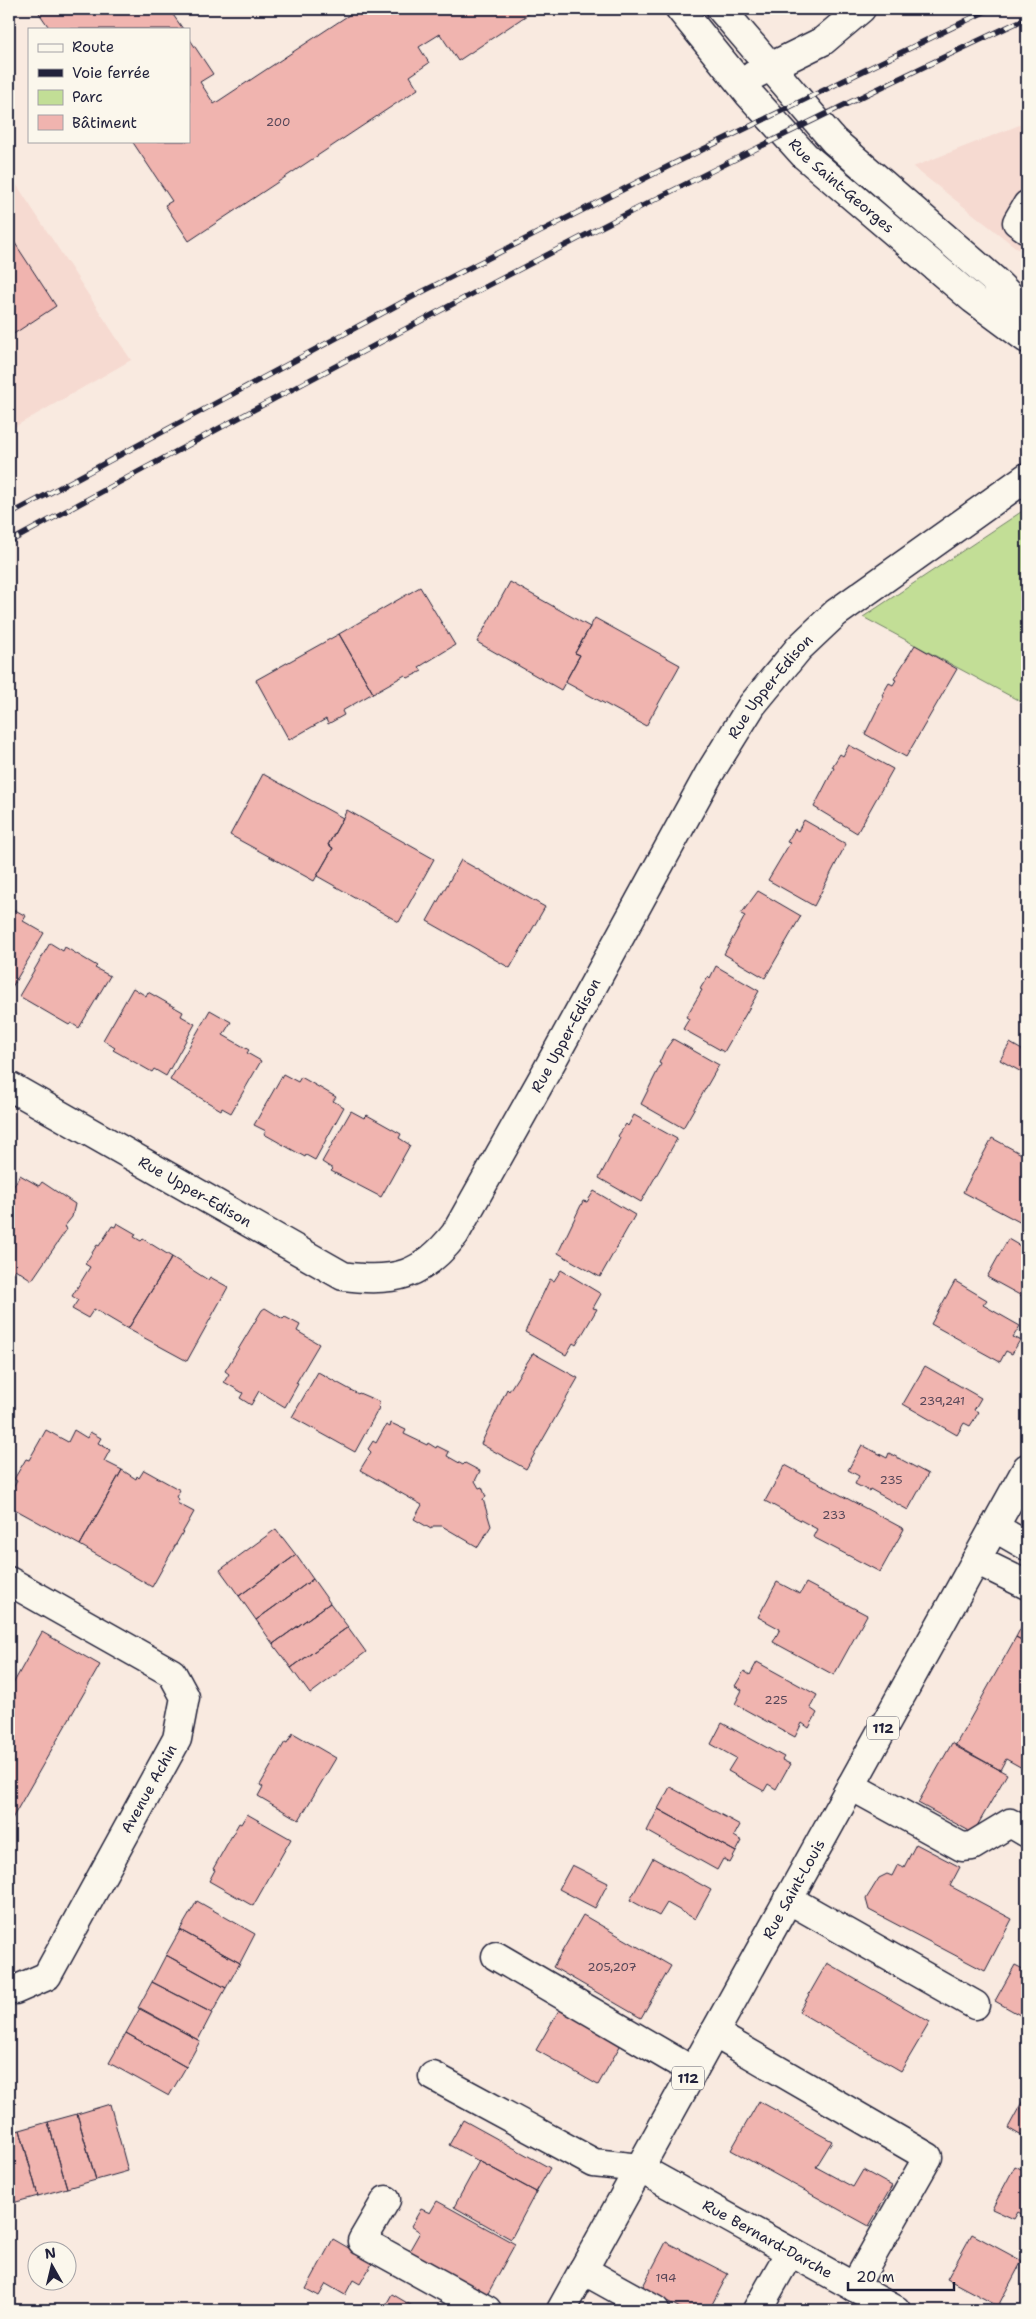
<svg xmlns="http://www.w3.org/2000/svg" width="1036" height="2319" font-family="'Shantell Sans',sans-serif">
  <rect width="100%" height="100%" fill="#f9eae0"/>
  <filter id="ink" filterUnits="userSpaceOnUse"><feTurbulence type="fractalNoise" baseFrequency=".02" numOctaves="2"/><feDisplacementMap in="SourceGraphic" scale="10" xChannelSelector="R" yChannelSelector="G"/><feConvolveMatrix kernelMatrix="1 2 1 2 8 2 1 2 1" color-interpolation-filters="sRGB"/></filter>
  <g filter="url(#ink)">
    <path fill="#f6dad1" d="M1027,122V256L913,167Z
      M9,173L131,360L9,430Z"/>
    <path fill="#c2de96" stroke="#728068" d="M1027,508V705L863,617Z"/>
    <path fill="#f0b4af" stroke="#22223b" d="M45,9H169L183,29H50L39,13Z
      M358,9H536L458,61L440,34L419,47L429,63L410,76L418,89L189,241L165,205L172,201L132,141H189V38L213,74L200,82L214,104Z
      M9,234L56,306L9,337Z
      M510,582L590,627L575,653L580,655L561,690L477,642Z
      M420,587L455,645L419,667L422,671L408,678L405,675L373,693L339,634Z
      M595,618L680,665L646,726L565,682L580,655L575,653Z
      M339,634L373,693L342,711L344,715L328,724L326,719L289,740L256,680Z
      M915,645L957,669L906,757L865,734L884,696L882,695L889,683L893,685L896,680L894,679Z
      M849,745L893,769L857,833L814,807L834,768L832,767L840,754L843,756Z
      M263,774L343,818L328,845L333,848L314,881L230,835Z
      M347,810L434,859L399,922L317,876L333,848L328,845Z
      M804,820L846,844L814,906L768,880L790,843L787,842L795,829L798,831Z
      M461,860L545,907L510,968L427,921Z
      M758,891L801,916L765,978L724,954L745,916L741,914Z
      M15,910L26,916L23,921L44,933L9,992V921Z
      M50,943L63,951L65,947L97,966L95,968L110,976L79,1028L71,1023L69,1025L19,996Z
      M716,966L759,991L724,1052L683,1029L689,1019L686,1017L702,990L700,989L708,976L710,978Z
      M133,988L146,996L148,992L183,1012L181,1016L195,1024L166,1076L154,1069L152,1072L113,1050L115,1048L103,1040Z
      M210,1010L231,1022L223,1035L249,1050L247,1053L261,1061L231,1113L222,1108L221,1110L170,1080Z
      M673,1039L719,1065L683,1128L641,1104L661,1064L659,1063L665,1050Z
      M1010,1043L1027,1053V1070L1025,1074L1000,1060Z
      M283,1074L298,1082L301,1077L336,1097L333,1101L344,1107L315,1160L306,1155L305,1157L264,1134L266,1131L254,1125Z
      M351,1111L364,1118L367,1115L401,1134L399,1138L410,1145L381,1197L331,1171L333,1169L322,1162Z
      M634,1115L677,1139L641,1202L599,1178L620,1138L618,1136L626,1124L628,1126Z
      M992,1138L1027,1157V1226L963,1192Z
      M20,1175L39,1186L42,1182L75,1204L72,1217L64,1227L67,1229L32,1280L15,1269L13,1272L9,1269V1256L11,1252L9,1251V1194Z
      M594,1191L635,1215L600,1277L558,1253L583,1201L587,1202Z
      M117,1223L136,1234L134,1237L141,1241L143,1239L172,1257L128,1329L94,1309L88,1318L72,1309L78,1300L72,1296L90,1267L85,1264L97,1245L99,1246L112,1226L115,1227Z
      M1008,1239L1027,1250V1299L987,1277Z
      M172,1257L208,1280L210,1277L228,1287L187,1361L128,1329Z
      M561,1270L601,1294L593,1308L597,1309L576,1345L573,1343L566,1355L525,1332L550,1279L554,1281Z
      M955,1281L987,1300L983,1305L1020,1326L1013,1337L1020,1340L1012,1354L1006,1351L1000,1362L931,1324Z
      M265,1308L283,1319L285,1317L300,1325L297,1331L319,1344L296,1383L298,1384L285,1407L259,1391L251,1405L240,1398L243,1393L224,1382L229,1374L225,1371L262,1310Z
      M533,1353L578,1378L526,1469L481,1444L507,1389L509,1391Z
      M925,1366L981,1398L974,1410L979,1412L970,1426L964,1423L957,1435L903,1404Z
      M318,1372L358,1394L359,1393L380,1402L378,1407L379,1408L355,1452L292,1417Z
      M391,1423L406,1430L404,1434L427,1445L428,1443L436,1448L437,1446L449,1452L447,1456L463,1465L465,1463L480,1471L475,1481L479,1488L482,1487L486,1497L483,1499L491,1526L478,1547L442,1526H433L431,1529L414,1519L422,1505L360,1470L371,1452L368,1449L373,1441L376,1443L386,1425L390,1427Z
      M46,1430L68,1442L74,1430L87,1438L90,1432L101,1438L98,1443L110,1450L104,1461L122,1470L80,1545L9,1506V1495L17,1481L14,1479L26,1459L29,1460Z
      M862,1445L887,1458L889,1453L928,1474L908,1510L870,1489L869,1491L855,1484L859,1476L848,1470Z
      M785,1465L904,1529L880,1572L813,1537L817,1529L765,1501Z
      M122,1470L136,1479L137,1476L139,1478L144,1470L180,1490L176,1497L179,1499L177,1503L194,1512L152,1587L80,1545Z
      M276,1529L296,1555L239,1596L220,1570Z
      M296,1555L313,1579L256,1620L239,1596Z
      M313,1579L330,1603L273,1644L256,1620Z
      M777,1582L800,1594L806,1583L867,1615L834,1675L773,1642L780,1629L758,1617Z
      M330,1603L348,1627L291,1668L273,1644Z
      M1027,1616V1643L1016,1637Z
      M348,1627L366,1652L310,1694L291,1668Z
      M42,1632L100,1665L9,1824V1691Z
      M1016,1637L1027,1643V1766L1024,1769L1006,1759L1000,1770L955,1746Z
      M757,1662L817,1695L810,1708L817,1713L809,1728L802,1723L795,1737L735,1704L742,1690L735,1686L744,1671L750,1675Z
      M722,1723L784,1757L782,1760L790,1764L776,1789L768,1784L764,1791L728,1771L736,1758L711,1744Z
      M293,1733L336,1758L299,1820L258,1796L263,1787L260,1785L285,1742L287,1743Z
      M952,1743L1007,1774L973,1833L918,1803Z
      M670,1787L740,1825L734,1836L742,1841L736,1852L658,1809Z
      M658,1809L736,1852L730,1863L723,1859L717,1870L647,1831Z
      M247,1814L291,1839L253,1906L209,1881L215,1870L213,1869L239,1823L241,1824Z
      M916,1844L960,1867L950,1886L1012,1919L985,1971L869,1910L866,1899L879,1878L887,1874L892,1876L898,1864L904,1867Z
      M653,1858L711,1890L695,1919L667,1903L659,1916L630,1900Z
      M572,1865L608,1883L595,1908L559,1889Z
      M197,1901L255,1934L240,1963L180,1930Z
      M583,1915L671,1966L641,2018L553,1967Z
      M180,1930L240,1963L226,1988L166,1955Z
      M166,1955L226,1988L212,2013L152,1982Z
      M827,1963L930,2022L901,2071L799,2012Z
      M1015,1965L1027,1971V2019L995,2001Z
      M152,1982L212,2013L198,2040L138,2008Z
      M140,2008L200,2041L186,2067L126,2033Z
      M559,2010L568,2015L571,2010L624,2039L598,2085L536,2050Z
      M126,2033L186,2067L169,2096L109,2063Z
      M1027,2093V2139L1008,2128Z
      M759,2101L832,2141L816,2167L853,2187L863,2170L892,2186L869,2226L731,2150Z
      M110,2104L128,2171L96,2180L77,2114Z
      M77,2114L96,2180L67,2188L48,2122Z
      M463,2120L550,2168L536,2192L449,2145Z
      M48,2122L67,2188L38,2196L20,2130Z
      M20,2130L38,2196L9,2204V2133Z
      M479,2161L536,2192L511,2239L454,2207Z
      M1015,2166L1027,2172V2217L1018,2212L1014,2219L992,2209Z
      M437,2201L515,2244L486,2297L408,2253L420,2232L411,2226L421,2209L430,2213Z
      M972,2234L1022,2261L998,2306L947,2279Z
      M333,2239L373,2262L360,2284L353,2280L345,2295L326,2284L319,2296L306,2289Z
      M666,2242L728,2274L709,2310H684L642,2288Z
      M392,2294L414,2307L413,2310H383Z"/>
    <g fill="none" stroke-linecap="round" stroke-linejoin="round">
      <defs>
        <g id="minor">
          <path id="s1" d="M680,9L748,93L805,156L973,299L1027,339"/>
          <path d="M721,9L834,141L993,279L1027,313"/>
          <path d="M754,75L823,41L861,9"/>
          <path d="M1027,205L1017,222L1027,229"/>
          <path id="s2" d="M9,1086L343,1276C395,1283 422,1276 455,1234L546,1072L709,774L752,705L799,648L836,613L1027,477"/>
          <path d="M994,1527L1027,1546"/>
          <path d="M976,1560L1027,1585"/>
          <path d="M9,1581L172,1673L185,1697L177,1739L47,1976L15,1990L9,1988"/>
          <path d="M851,1786L962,1847L972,1846L1010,1823L1027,1833"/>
          <path d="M788,1899L975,2005"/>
          <path d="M496,1956L693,2071"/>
          <path d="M714,2033L928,2157L854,2287"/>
          <path id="s3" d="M433,2076L594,2163L639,2168L896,2310"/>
          <path d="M386,2200L362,2241L487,2310"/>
          <path d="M583,2270L655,2310"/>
          <path d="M757,2310L790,2252"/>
        </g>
        <g id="major">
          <path id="s4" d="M561,2310L1027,1468"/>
        </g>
      </defs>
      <use href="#minor" stroke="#22223b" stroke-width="31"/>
      <use href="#major" stroke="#22223b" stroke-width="31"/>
      <use href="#minor" stroke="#fbf7ec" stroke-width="28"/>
      <use href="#major" stroke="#fbf7ec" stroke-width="28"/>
      <defs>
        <path id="rail" d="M9,515L414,296L673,164L990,9
          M9,542C344,360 681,179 1027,18"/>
      </defs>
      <use href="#rail" stroke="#22223b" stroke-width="5.5"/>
      <use href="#rail" stroke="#fbf7ec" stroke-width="4" stroke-dasharray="11" stroke-linecap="butt"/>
    </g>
  </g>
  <g text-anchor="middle" stroke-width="4" stroke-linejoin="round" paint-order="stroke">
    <g font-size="12" fill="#564658">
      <text x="278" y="126">200</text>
      <text x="942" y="1405">239,241</text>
      <text x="891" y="1484">235</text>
      <text x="834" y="1519">233</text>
      <text x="776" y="1704">225</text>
      <text x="612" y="1971">205,207</text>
      <text x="666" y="2282">194</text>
    </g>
    <g fill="#fbf7ec" stroke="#636270" stroke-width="1">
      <rect x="867" y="1716.5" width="32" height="23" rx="4"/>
      <rect x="672" y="2066.5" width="32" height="23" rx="4"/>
    </g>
    <g font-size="14" font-weight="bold" fill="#22223b">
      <text x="883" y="1733">112</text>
      <text x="688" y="2083">112</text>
    </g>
    <g font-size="15" fill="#22223b" stroke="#fbf7ec">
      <text dy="5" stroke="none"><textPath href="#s1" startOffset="240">Rue Saint-Georges</textPath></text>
      <text dy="5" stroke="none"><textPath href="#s2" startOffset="1144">Rue Upper-Edison</textPath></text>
      <text dy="5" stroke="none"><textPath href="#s2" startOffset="739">Rue Upper-Edison</textPath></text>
      <text dy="5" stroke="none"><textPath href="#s2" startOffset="214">Rue Upper-Edison</textPath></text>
      <text transform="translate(149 1789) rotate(-61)" y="5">Avenue Achin</text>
      <text dy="5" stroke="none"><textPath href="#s4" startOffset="481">Rue Saint-Louis</textPath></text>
      <text dy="5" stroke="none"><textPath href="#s3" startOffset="375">Rue Bernard-Darche</textPath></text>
    </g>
  </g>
  <rect width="1036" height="2319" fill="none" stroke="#fbf7ec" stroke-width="30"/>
  <rect x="15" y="15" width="1006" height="2289" fill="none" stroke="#22223b" stroke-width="2" filter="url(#ink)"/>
  <rect x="28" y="28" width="162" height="115" fill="#fbf7ec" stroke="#a4a2a5"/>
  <rect x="38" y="44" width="25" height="8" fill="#fbf7ec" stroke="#a4a2a5"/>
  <text x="72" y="52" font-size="15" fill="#22223b">Route</text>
  <rect x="38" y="69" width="25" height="8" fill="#22223b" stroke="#a4a2a5"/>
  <text x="72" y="78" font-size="15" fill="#22223b">Voie ferrée</text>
  <rect x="38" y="90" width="25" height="15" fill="#c2de96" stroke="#a4a2a5"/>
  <text x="72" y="102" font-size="15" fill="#22223b">Parc</text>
  <rect x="38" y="115" width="25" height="15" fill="#f0b4af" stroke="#a4a2a5"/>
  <text x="72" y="128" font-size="15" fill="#22223b">Bâtiment</text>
  <g transform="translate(52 2266) rotate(352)"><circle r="24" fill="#fbf7ec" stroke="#a4a2a5"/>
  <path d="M0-4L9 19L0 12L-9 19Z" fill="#22223b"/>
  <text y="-8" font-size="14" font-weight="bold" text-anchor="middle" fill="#22223b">N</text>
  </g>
  <path d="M848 2282v8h106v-8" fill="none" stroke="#22223b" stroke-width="2.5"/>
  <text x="856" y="2282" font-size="15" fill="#22223b" stroke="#fbf7ec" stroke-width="4" paint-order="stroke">20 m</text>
</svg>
